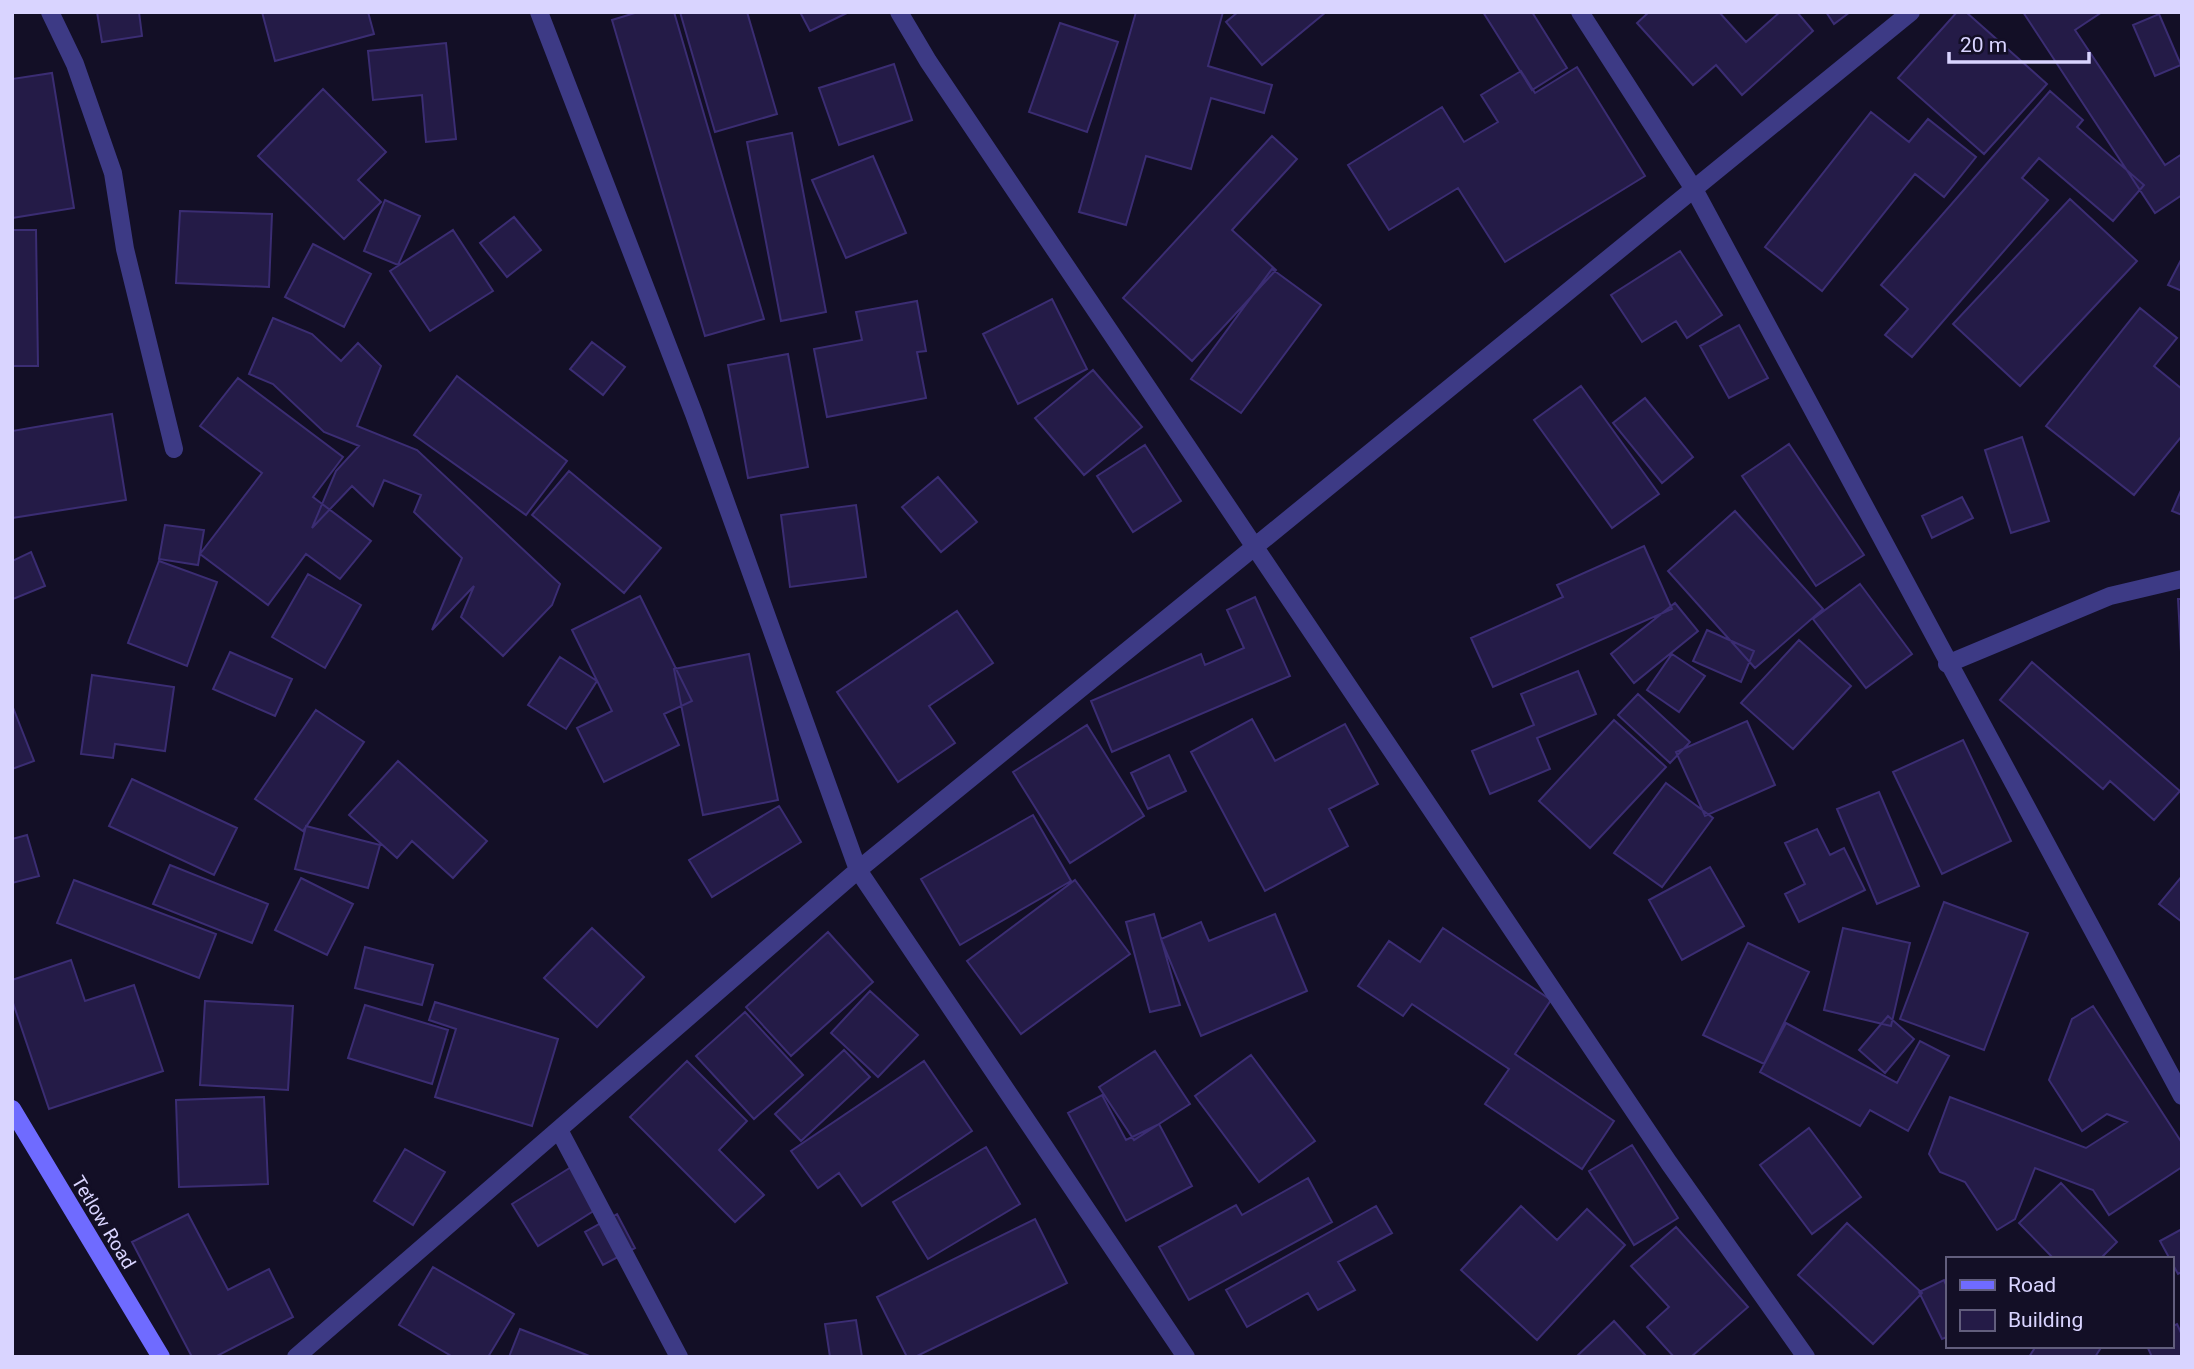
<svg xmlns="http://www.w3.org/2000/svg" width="2194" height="1369" font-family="Roboto,sans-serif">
  <rect width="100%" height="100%" fill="#130f26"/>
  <path fill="#241b47" stroke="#3b2d73" stroke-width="2" d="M97,12H139L142,36L102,42Z
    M262,12H368L374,34L275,61Z
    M638,12H674L764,319L705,336L612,20Z
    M680,12H747L777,114L715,132Z
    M800,12H849L810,31Z
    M1136,12H1223L1208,66L1272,85L1264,113L1211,98L1191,169L1146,156L1126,225L1079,212Z
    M1238,12H1326L1262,65L1226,22Z
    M1483,12H1532L1567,68L1532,90Z
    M1649,12H1719L1746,42L1780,12H1797L1813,31L1742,95L1716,65L1693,85L1637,23Z
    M1826,12H1850L1834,24Z
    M1957,12H1966L2047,84L1984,154L1898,78Z
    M2023,12H2102L2075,30L2165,165L2182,154V195L2155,213Z
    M2159,14L2181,65L2155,76L2133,25Z
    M1060,23L1118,42L1087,132L1029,112Z
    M446,43L456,139L426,142L422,95L373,100L368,51Z
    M894,64L912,120L839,145L819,88Z
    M1577,67L1645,176L1505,262L1458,188L1389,230L1348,165L1442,107L1464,142L1498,122L1481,95L1521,71L1535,93Z
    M52,73L74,208L12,218V79Z
    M323,89L386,152L358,180L381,202L344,239L258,156Z
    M2050,91L2083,120L2077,127L2144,185L2113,221L2039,158L2022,178L2048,200L1912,357L1885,335L1908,309L1881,285Z
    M1871,112L1909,142L1928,119L1976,157L1944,197L1915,174L1822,291L1765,247Z
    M792,133L826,312L781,321L747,142Z
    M1272,136L1297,159L1232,230L1276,270L1192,361L1123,298Z
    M873,156L906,233L846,258L812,180Z
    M2070,199L2137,261L2020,386L1953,324Z
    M385,200L420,216L398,265L364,251Z
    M180,211L272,214L269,287L176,283Z
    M514,217L541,250L507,277L480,243Z
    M12,230H36L38,366H12Z
    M453,230L493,291L430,331L390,271Z
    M313,244L371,274L344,327L285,297Z
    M1680,251L1722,315L1687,338L1676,321L1642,342L1611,295Z
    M2182,258V291L2168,285Z
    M1272,269L1321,305L1241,413L1191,379Z
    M1052,299L1087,369L1018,404L983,334Z
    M917,301L926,351L917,352L926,398L827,417L814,349L862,340L856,312Z
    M2140,308L2177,338L2154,366L2182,389V436L2134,495L2046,426Z
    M273,318L312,334L341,361L358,343L381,366L357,426L417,450L560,584L552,605L503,656L461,617L474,586L432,630L462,558L414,512L421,495L384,480L373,506L352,486L312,528L336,471L359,446L324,432L273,384L249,374Z
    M1739,325L1768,378L1729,398L1700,346Z
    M592,342L625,367L603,395L570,369Z
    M788,354L808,467L748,478L728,365Z
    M1093,370L1142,427L1084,475L1035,418Z
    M457,376L567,461L526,515L414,435Z
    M238,378L343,457L313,497L371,541L340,579L306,554L268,605L200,554L262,473L200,426Z
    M1581,386L1659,494L1612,528L1534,420Z
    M1645,398L1693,457L1662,483L1613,423Z
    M112,414L126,500L12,518V431Z
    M2022,437L2049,521L2011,533L1985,450Z
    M1789,444L1864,555L1816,586L1742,476Z
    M1145,445L1181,501L1133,532L1097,476Z
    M569,471L661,548L624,593L532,515Z
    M938,477L977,522L941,552L902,507Z
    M2182,488V515L2172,511Z
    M1962,497L1973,518L1932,538L1922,516Z
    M856,505L866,577L790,587L781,515Z
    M1735,511L1823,609L1755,668L1668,571Z
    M165,525L204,530L198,565L159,559Z
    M1644,546L1672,609L1493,687L1471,638L1563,597L1557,585Z
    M31,552L45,586L13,599L12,561Z
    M159,561L217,582L187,666L128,643Z
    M308,574L361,605L325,668L272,637Z
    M1860,584L1912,654L1866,688L1813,619Z
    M640,596L692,701L664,714L679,745L604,782L577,728L612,711L572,630Z
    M1255,597L1290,676L1112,752L1091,701L1201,654L1205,665L1244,648L1227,610Z
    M2178,599H2182V652H2181Z
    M1675,603L1698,631L1634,683L1611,654Z
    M957,611L993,663L929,706L955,743L898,782L837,692Z
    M1707,630L1754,651L1741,682L1693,661Z
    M1799,640L1851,686L1793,749L1741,703Z
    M230,652L292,679L275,716L213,689Z
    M749,654L778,800L703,815L674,669Z
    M1672,654L1705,676L1679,712L1647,690Z
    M560,657L597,681L566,729L528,705Z
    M2032,662L2180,791L2154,820L2110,781L2103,789L2000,700Z
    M1578,671L1596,714L1537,738L1550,769L1490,794L1472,751L1534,725L1521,694Z
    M92,675L174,687L165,751L115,744L113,758L81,754Z
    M1638,694L1690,742L1670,763L1618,715Z
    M12,705L34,761L12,769Z
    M316,710L364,742L303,831L255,799Z
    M1252,719L1275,761L1345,724L1378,784L1329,809L1348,846L1265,891L1191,752Z
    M1614,720L1666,767L1590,848L1539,801Z
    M1747,721L1775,785L1705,816L1676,752Z
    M1087,725L1144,816L1070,863L1013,772Z
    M1963,740L2011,841L1942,874L1893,772Z
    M1169,755L1186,791L1148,809L1131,773Z
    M398,761L487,841L453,878L412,841L397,858L349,815Z
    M132,779L237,828L214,875L109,826Z
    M1666,783L1713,818L1662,887L1614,853Z
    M1879,792L1919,886L1877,904L1837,809Z
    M779,806L801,842L712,897L689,860Z
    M1033,815L1071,881L960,945L921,879Z
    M306,826L380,845L368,888L295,869Z
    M1817,829L1830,855L1844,848L1865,890L1799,922L1785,894L1805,884L1785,843Z
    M27,835L39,876L12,883V839Z
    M170,865L268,904L252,943L153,904Z
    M1710,867L1744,926L1682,960L1649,900Z
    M2182,876V922L2159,904Z
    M301,878L353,904L327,955L275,930Z
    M74,880L216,934L199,978L57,923Z
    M1075,880L1130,954L1021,1034L967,961Z
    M1944,902L2028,933L1984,1050L1900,1019Z
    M1154,914L1180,1005L1150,1012L1126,922Z
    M1275,914L1307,991L1201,1036L1161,939L1201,922L1209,941Z
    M592,928L644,977L597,1027L544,978Z
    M1443,928L1551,1000L1515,1054L1614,1121L1582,1169L1485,1104L1509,1069L1412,1004L1403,1016L1358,986L1389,941L1420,962Z
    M1843,928L1910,943L1891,1026L1824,1010Z
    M828,932L873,982L791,1056L746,1007Z
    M1748,943L1809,972L1764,1064L1703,1035Z
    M365,947L433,965L422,1005L355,988Z
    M71,960L85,1001L134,985L163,1071L49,1109L12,1000V980Z
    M870,991L918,1035L878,1077L831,1033Z
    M205,1001L293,1006L288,1090L200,1085Z
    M435,1002L558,1039L532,1126L435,1097L456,1029L429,1020Z
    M365,1005L448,1030L432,1084L348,1058Z
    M2093,1006L2182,1143V1167L2109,1215L2093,1190L2035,1168L2015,1219L1997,1230L1965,1182L1940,1172L1929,1154L1950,1097L2086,1148L2127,1122L2107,1114L2082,1131L2049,1080L2072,1019Z
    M745,1012L803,1075L754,1119L696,1056Z
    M1888,1016L1914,1039L1885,1073L1859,1050Z
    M1786,1023L1897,1083L1920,1041L1949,1056L1908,1131L1870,1110L1860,1126L1760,1072Z
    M844,1050L870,1077L801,1141L775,1114Z
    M1155,1051L1190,1104L1134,1140L1099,1087Z
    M1251,1055L1315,1141L1259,1182L1195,1096Z
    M687,1061L747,1121L719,1150L764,1195L735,1222L630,1117Z
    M924,1061L972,1131L862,1206L839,1173L818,1188L791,1151Z
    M1102,1095L1126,1140L1159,1124L1192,1186L1126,1221L1068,1113Z
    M264,1097L268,1184L179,1187L176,1100Z
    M1809,1128L1861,1197L1812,1234L1760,1165Z
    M1632,1145L1678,1218L1634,1245L1589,1171Z
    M986,1147L1020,1204L928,1259L893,1202Z
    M405,1149L445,1172L413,1225L374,1201Z
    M576,1164L603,1205L538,1246L512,1204Z
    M1308,1178L1332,1222L1189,1300L1159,1247L1236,1205L1242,1215Z
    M2061,1183L2117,1242L2100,1259H2054L2019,1223Z
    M1376,1206L1392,1233L1338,1262L1355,1290L1318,1310L1308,1293L1247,1327L1226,1290Z
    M1521,1206L1557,1240L1587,1209L1625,1245L1537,1340L1461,1270Z
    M188,1214L228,1290L269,1269L293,1317L215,1357H192L132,1242Z
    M617,1214L635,1248L603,1265L585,1232Z
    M1035,1219L1067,1283L915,1357H907L877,1297Z
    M1847,1223L1922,1293L1873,1344L1798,1275Z
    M1676,1227L1748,1307L1691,1357H1674L1647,1327L1669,1307L1631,1266Z
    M2182,1229V1272L2178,1274L2160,1241Z
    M433,1267L514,1314L488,1357H453L399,1325Z
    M1944,1280L1947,1287V1337L1942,1339L1919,1292Z
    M856,1320L862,1357H830L825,1324Z
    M1614,1321L1647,1357H1576Z
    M2177,1324L2182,1335V1357H2152L2147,1346H2171V1327Z
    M520,1329L592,1357H509Z
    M2036,1346H2102L2095,1357H2029Z"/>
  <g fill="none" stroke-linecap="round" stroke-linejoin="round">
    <path stroke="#3d3a85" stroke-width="18" d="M50,12L75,64L113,173L125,249L174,449
      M539,12L694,414L858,870L1186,1357
      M899,12L928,61L1669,1163L1806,1357
      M1580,12L1695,191L2182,1096
      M1947,664L2110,596L2182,579
      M559,1130L679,1357
      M296,1357L858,870L1911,12"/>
    <path stroke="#6f6bff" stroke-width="18" d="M12,1109L161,1357"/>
  </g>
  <g text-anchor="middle" stroke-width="7" stroke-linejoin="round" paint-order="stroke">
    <g font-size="19" fill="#d9d4ff" stroke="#130f26">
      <text transform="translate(104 1222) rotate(59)" y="7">Tetlow Road</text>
    </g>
  </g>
  <rect width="2194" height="1369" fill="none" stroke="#d9d4ff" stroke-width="28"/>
  <rect x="1946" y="1257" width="228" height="91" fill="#130f26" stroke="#625e7d" stroke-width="2"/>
  <rect x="1960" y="1280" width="35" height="10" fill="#6f6bff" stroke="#625e7d" stroke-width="2"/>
  <text x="2008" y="1292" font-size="21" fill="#d9d4ff">Road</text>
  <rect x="1960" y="1310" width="35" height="21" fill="#241b47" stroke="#625e7d" stroke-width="2"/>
  <text x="2008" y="1327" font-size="21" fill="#d9d4ff">Building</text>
  <path d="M1949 52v10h140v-10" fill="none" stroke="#d9d4ff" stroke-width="3.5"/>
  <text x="1960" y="52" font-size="21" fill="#d9d4ff" stroke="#130f26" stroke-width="5" paint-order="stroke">20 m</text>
</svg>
